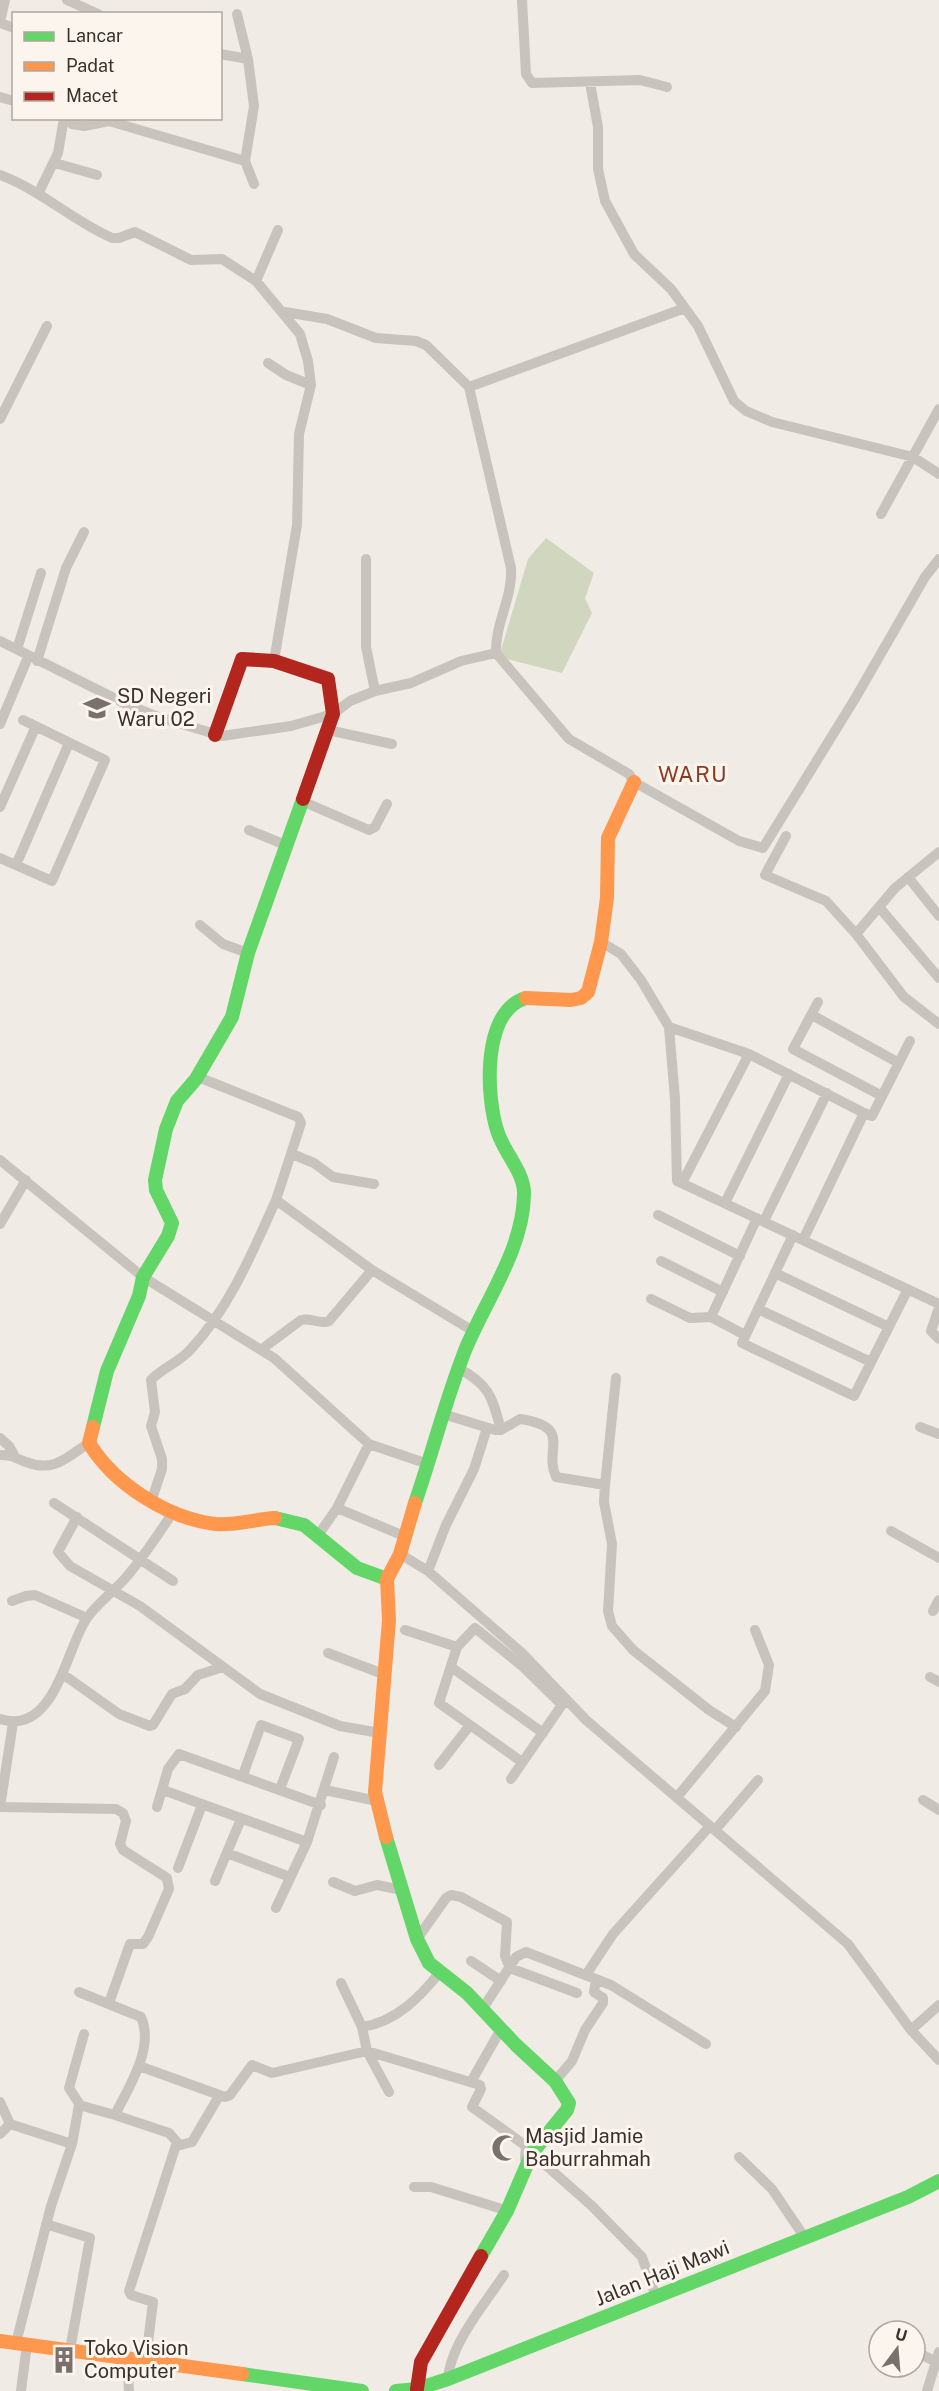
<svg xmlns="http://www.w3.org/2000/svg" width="939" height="2391" font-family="'Public Sans',sans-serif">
  <rect width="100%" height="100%" fill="#f0ebe5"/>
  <path fill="#d1d6bf" d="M546,538L594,573L585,598L592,613L562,673L499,657L528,559Z"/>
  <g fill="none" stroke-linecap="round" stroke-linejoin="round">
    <path stroke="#c9c3be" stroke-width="10" d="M67,0L98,14
      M522,0L526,74L532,83L640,80L667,87
      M0,22L5,0
      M0,23L14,28
      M220,54L248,59L237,14
      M248,59L254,106L245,161L254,184
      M590,83L598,127V169L605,201L634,254L671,289L698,326L734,401L746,411L772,422L913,457L939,474
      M0,97L14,101
      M67,118L72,124L84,126L109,121L245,161
      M55,163L97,175
      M0,175C43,191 71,220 112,238H119L135,232L191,260L222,259L256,281L300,334L308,361L311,385L299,434L297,525L274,661
      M39,192L58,153L64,118
      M256,281L278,230
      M285,312L327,319L376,338L416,341L426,345L469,387L685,308
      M268,363L286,375L311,385
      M469,387L511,568C513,597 495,623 496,653L569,739L629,774L634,782L739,841L763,848L856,697L925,577L939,559
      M0,419L47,326
      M881,514L939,409
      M366,559V647L375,691
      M0,641L128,705L158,717L222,736L291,726L333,714L350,701L375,691L411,683L461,661L496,653
      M17,649L41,573
      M37,661L66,568L84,532
      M0,724L28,657
      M328,730L392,744
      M304,802L369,830L375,827L387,804
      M0,807L36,726
      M249,830L288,846
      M786,836L765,875L826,901L856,934L904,997L939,1024
      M0,858L52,881L105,760L23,720
      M16,865L69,743
      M908,877L939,916
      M879,907L939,978
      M200,925L223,944L248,953
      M856,934L895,888L939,852
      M601,942L621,954L641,980L669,1027L675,1099L677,1181L939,1304
      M818,1002L793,1049L882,1096
      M812,1015L899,1063
      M669,1027L749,1054L864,1113L803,1240
      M198,1077L298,1117L301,1123L276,1200L372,1270L473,1331
      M864,1113L872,1116L910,1041
      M292,1154L314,1163L333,1177L374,1184
      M0,1160L143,1277L274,1358L369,1444L428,1464
      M682,1183L749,1054
      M725,1203L789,1074
      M658,1215L740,1256
      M764,1221L827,1093
      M0,1224L26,1180
      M793,1235L742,1343L854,1396L908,1289
      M661,1261L723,1292
      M775,1273L889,1327
      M651,1299L690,1318L711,1317L745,1335
      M939,1308L931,1331L939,1339
      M758,1309L871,1362
      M711,1317L757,1218
      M262,1349L301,1320C311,1317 319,1325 329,1321L372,1270
      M458,1368C490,1385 492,1397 501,1430
      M443,1414L495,1430H501L520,1419C574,1427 543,1449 556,1477L605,1485L616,1378
      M920,1427L939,1434
      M0,1438L9,1446L14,1455
      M0,1455C14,1455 14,1458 26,1462C54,1473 67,1457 89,1443
      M605,1485L604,1502L612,1544L608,1611L612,1626L633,1650L709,1710L736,1727
      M152,1499L162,1469V1459L151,1426L155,1412L151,1380C162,1368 180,1362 191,1349C230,1307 253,1251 276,1200
      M54,1503L173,1581
      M337,1508L404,1536
      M77,1517L58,1552L70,1566L140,1606L260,1694L340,1726L380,1733
      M891,1531L939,1558
      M319,1534L337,1508L369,1444
      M400,1554L428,1571L522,1653L586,1720L848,1944L911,2030L939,2060
      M428,1571L446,1525L474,1469L487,1428
      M12,1601L26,1596L35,1595L87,1618
      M933,1611L939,1600
      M405,1630L457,1647
      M328,1653L383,1674
      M451,1667L543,1733
      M64,1675L119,1714L150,1726L153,1725L172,1694L185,1689L198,1675L223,1667
      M930,1677L939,1682
      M0,1719C55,1737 66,1648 87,1618C98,1602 116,1590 128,1575C145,1555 159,1533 174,1511
      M522,1762L439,1703L457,1647L475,1628L521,1665L562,1705
      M439,1765L470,1725
      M243,1775L261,1725L299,1739L280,1789
      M511,1779L566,1699
      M163,1790L307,1842
      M325,1790L377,1801
      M677,1797L765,1691L769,1665L755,1630
      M923,1800L939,1810
      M0,1807L116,1809L123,1813L126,1821L120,1844L123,1850L167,1878L169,1889L148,1937L143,1944H130L109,2003
      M0,1807L13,1723
      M157,1807L168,1769L179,1754L321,1805
      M715,1830L758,1780
      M227,1853L290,1877
      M178,1868L202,1805
      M215,1881L241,1819
      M333,1882L355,1891L377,1885L402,1890
      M276,1908L307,1842L334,1757
      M417,1939L446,1898L451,1895L461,1897L507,1922L505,1956L510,1968L577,1993
      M471,1961L501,1981
      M586,1975L613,1934L710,1826
      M341,1983L362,2027
      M482,2010L516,1957L526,1952L611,1985L706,2044
      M911,2030L939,2005
      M139,2066L225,2097L230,2095L252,2065L272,2073L367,2051L480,2085L481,2089L472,2107L526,2146L525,2159
      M555,2081L572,2061L585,2030L603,2003V1998L594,1992L596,1980
      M471,2082L501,2029
      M389,2092L367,2051L362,2027C396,2022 420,1997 440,1972
      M0,2102L10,2124L72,2144
      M80,2105L69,2088L84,2034
      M115,2115L169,2133L177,2142L129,2291L131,2295L153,2302L146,2359
      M0,2134L10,2124
      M177,2146L192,2142L219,2096
      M532,2153L592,2206L642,2257L656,2297
      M739,2157L772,2189L805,2238
      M414,2187H431L502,2209
      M46,2224L90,2238L70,2350
      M16,2343L51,2206L72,2144L79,2105L115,2115C128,2088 155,2048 141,2017L79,1992
      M915,2351L936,2362
      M127,2357L129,2391
      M448,2379C450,2345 485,2303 504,2275
      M21,2391L27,2344
      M927,2391L939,2352"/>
    <path stroke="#63d668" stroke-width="14" d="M93,1427L107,1371L139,1296L143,1277L168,1236L172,1223L156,1190L155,1180L166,1129L177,1101L196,1079L232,1017L248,953L303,799
      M415,1503C433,1451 446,1398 466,1348C486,1300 523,1249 524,1195C525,1173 505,1154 498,1133C486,1099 481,1011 526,998
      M275,1518L304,1525L357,1568L387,1579
      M386,1837L417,1939L429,1963L467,1993L516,2045L555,2081L569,2103L567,2110L532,2153L507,2211L481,2256
      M242,2374L362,2391
      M396,2391L417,2389L448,2379L908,2197L939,2181"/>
    <path stroke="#ff974d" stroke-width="14" d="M526,998L571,1000L581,998L588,992L601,942L607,898L608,838L634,782
      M93,1427L89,1443C114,1484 167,1518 215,1524C235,1526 255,1519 275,1518
      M386,1837L375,1792L389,1620L387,1579L400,1554L415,1503
      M0,2341L242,2374"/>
    <path stroke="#b3261e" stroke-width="14" d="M215,735L242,659L274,661L328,679L333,714L303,799
      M417,2389L421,2362L481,2256"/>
  </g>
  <defs>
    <symbol id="school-bare" viewBox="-9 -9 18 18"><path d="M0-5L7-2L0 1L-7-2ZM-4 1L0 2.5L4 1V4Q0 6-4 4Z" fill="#7a716c" stroke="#fbf5ee" stroke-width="2.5" paint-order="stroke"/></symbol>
    <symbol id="mosque-bare" viewBox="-9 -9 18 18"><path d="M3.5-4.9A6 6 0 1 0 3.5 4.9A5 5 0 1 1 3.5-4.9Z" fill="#7a716c" stroke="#fbf5ee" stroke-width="2.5" paint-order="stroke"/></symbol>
    <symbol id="building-bare" viewBox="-9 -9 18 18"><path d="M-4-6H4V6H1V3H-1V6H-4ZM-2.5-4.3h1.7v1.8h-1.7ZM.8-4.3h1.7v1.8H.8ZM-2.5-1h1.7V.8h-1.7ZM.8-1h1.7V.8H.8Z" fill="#7a716c" stroke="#fbf5ee" stroke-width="2.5" paint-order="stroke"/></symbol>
  </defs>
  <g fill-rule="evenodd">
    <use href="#school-bare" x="78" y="689" width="38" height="38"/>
    <use href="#mosque-bare" x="486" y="2129" width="38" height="38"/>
    <use href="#building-bare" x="45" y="2341" width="38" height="38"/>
  </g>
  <g text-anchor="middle" stroke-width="6" stroke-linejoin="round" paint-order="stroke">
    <g font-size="20" fill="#3b302b" stroke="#fbf5ee" text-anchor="start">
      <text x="117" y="703">SD Negeri<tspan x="117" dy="23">Waru 02</tspan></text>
      <text x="525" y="2143">Masjid Jamie<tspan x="525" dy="23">Baburrahmah</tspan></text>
      <text x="84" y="2355">Toko Vision<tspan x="84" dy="23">Computer</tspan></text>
    </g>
    <g font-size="20" fill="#3b302b" stroke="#fbf5ee">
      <text transform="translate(662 2273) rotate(-22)" y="7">Jalan Haji Mawi</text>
    </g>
    <g font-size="22" letter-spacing="1.5" fill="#8c3b22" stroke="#fbf5ee">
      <text x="693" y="782">WARU</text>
    </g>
  </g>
  <rect x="12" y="12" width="210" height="108" fill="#fbf5ee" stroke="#aea6a0" stroke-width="1.5"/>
  <rect x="24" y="32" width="30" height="9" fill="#63d668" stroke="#aea6a0" stroke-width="1.5"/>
  <text x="66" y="42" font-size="18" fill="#3b302b">Lancar</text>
  <rect x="24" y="62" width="30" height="9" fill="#ff974d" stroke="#aea6a0" stroke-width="1.5"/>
  <text x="66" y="72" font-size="18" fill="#3b302b">Padat</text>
  <rect x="24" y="92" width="30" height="9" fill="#b3261e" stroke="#aea6a0" stroke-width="1.5"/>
  <text x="66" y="102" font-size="18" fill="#3b302b">Macet</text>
  <g transform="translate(897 2349) rotate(16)"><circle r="28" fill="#fbf5ee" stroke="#aea6a0" stroke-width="1.5"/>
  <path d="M0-4.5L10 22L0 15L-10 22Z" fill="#7a716c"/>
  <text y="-9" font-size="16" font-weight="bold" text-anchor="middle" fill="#3b302b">U</text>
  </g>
</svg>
